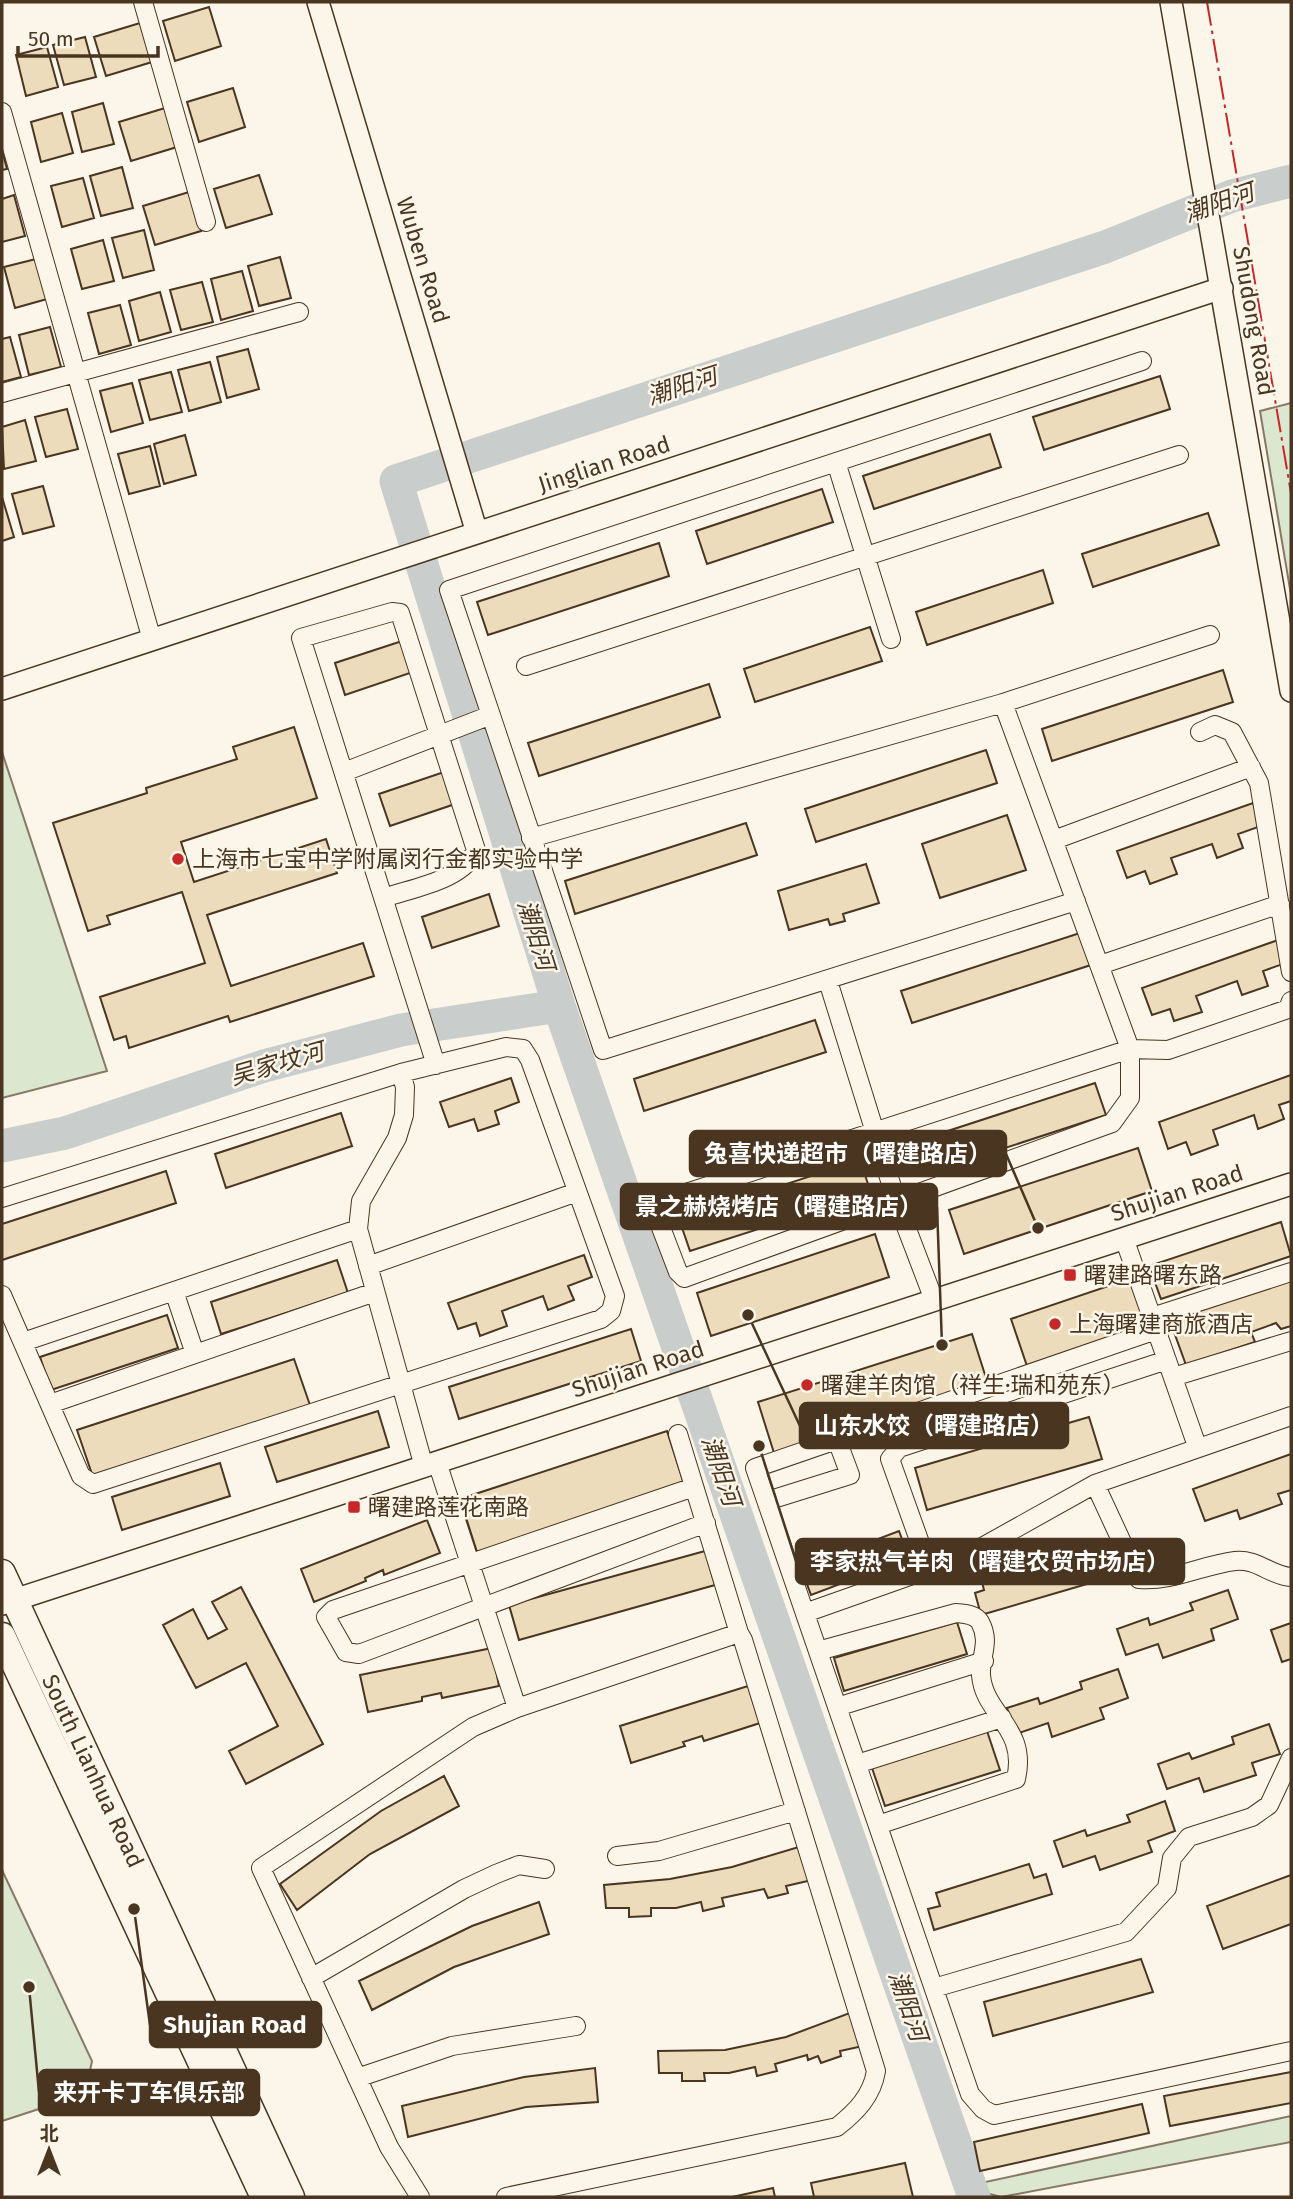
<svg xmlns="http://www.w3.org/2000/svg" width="1293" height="2199" font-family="'Fira Sans','Noto Sans SC',sans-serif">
  <rect width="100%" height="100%" fill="#fbf6e9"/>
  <path fill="#dce7d0" stroke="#887966" stroke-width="2" d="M1291,403V595L1260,411Z
    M2,752L107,1071L2,1098Z
    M2,1870L92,2061L85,2094L2,2121Z
    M1291,2116V2142L1001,2197L986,2193L976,2184Z"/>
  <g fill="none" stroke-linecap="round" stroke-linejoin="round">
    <path stroke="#c9cecd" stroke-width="33" d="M2,1146L65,1133L264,1066L401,1030L559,1006
      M974,2197L559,1006L396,481L1105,247L1232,196L1291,181"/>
  </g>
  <path fill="#ecdcbc" stroke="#4a3520" stroke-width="2" d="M209,7L221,46L175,61L163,21Z
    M140,23L152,62L106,76L94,37Z
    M85,37L96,77L64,85L53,45Z
    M47,47L58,87L26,96L16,55Z
    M233,88L245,127L199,142L187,102Z
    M103,103L114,144L82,152L72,112Z
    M165,108L177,147L131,161L119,122Z
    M62,113L73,153L41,162L31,122Z
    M2,150L7,169L2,170Z
    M122,167L133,208L101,216L90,176Z
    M259,175L272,214L226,228L214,189Z
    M83,178L94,218L62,227L51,186Z
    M189,192L201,231L155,245L143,206Z
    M14,195L25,236L2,242V199Z
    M144,230L154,270L123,278L112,238Z
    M103,240L114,281L82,289L71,249Z
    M280,257L291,298L259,306L248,266Z
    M36,259L47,299L15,308L4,267Z
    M242,271L253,311L221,320L211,279Z
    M202,282L213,322L181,330L170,290Z
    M160,292L171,332L139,341L129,301Z
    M120,305L131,345L99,354L88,313Z
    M50,327L61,367L29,375L19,335Z
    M10,337L21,377L2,382V339Z
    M248,349L259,389L227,398L217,357Z
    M210,362L221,402L189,411L178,370Z
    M171,372L182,412L150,420L139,380Z
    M1160,376L1170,409L1044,450L1033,417Z
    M132,383L143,423L111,432L100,391Z
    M67,409L78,449L46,457L35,417Z
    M25,420L36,461L4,469L2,427Z
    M990,434L1001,467L874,509L863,476Z
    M185,435L196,475L164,484L154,444Z
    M150,446L160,486L129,494L118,454Z
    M43,486L54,526L23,534L12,494Z
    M822,489L833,522L707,564L696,531Z
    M2,497L14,537L2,541Z
    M1208,513L1219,545L1093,587L1082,554Z
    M659,543L669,576L488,635L477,602Z
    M1043,570L1053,603L927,645L916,612Z
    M870,627L882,661L755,702L744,669Z
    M402,641L413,672L345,695L335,663Z
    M1223,670L1233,702L1052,761L1042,729Z
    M709,684L720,717L539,776L528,743Z
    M294,727L317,798L181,842L194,882L326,839L337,873L207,915L231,986L363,943L374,976L230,1022L228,1016L129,1048L126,1036L114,1040L100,997L205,963L182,892L107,916L110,924L88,931L53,823L147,793L146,788L237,759L233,747Z
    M986,750L997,783L816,842L805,809Z
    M447,771L458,803L390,826L379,794Z
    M1253,803L1261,826L1238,834L1243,848L1217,858L1212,844L1171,858L1177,874L1150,884L1145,871L1127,878L1117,851Z
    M1007,815L1026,870L940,898L922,844Z
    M746,823L757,855L575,914L565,881Z
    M866,864L879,903L843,914L845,921L830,925L828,919L789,930L778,891Z
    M489,894L499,926L432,948L422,917Z
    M1083,932L1094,964L912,1023L901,991Z
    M1278,940L1286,963L1263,971L1268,986L1242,995L1237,981L1196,996L1202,1012L1174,1021L1170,1009L1152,1015L1142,988Z
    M815,1020L826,1052L644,1111L634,1079Z
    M1291,1075V1101L1279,1105L1284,1119L1258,1129L1254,1115L1213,1130L1218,1145L1191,1155L1186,1142L1168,1149L1159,1122Z
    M511,1078L519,1102L495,1111L499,1124L478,1131L474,1119L449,1127L440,1102Z
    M1095,1083L1106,1115L925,1174L914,1142Z
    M341,1113L352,1146L226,1188L215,1154Z
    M1138,1148L1152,1191L964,1254L949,1210Z
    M860,1160L871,1193L690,1251L679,1219Z
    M166,1171L176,1203L2,1260V1224Z
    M1281,1222L1291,1256L1161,1299L1149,1266Z
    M875,1234L889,1277L711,1336L697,1293Z
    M584,1255L592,1277L568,1286L574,1300L548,1310L543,1296L502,1311L507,1326L480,1336L476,1323L458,1329L448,1303Z
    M337,1260L348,1293L221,1334L211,1302Z
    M1132,1278L1149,1328L1028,1369L1011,1319Z
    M1291,1279V1326L1281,1329L1276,1323L1251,1332L1255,1342L1186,1365L1170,1321Z
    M167,1315L178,1348L51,1390L40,1357Z
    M631,1329L641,1361L459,1419L449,1387Z
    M972,1334L988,1384L774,1453L758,1402Z
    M294,1359L311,1408L94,1480L77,1430Z
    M378,1411L389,1447L277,1482L265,1447Z
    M1089,1417L1102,1459L927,1510L915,1468Z
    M667,1431L684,1484L477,1552L460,1499Z
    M1291,1454V1490L1278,1494L1282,1504L1240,1519L1237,1510L1205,1521L1193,1489Z
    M220,1463L230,1496L122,1530L112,1497Z
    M427,1520L440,1553L384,1575L383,1570L365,1578L366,1581L314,1602L301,1569Z
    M899,1531L909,1558L811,1595L801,1568Z
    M1082,1540L1088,1560L1098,1558L1104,1579L981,1615L975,1593L984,1590L979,1570Z
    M705,1551L715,1585L519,1640L509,1605Z
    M241,1587L323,1744L246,1784L229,1751L278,1726L246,1663L196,1688L163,1625L193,1609L208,1639L227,1629L212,1602Z
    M1228,1590L1238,1619L1211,1629L1214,1640L1163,1658L1158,1644L1126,1655L1117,1629L1148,1618L1150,1625L1193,1610L1190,1603Z
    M957,1622L967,1654L844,1691L834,1658Z
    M1291,1623V1659L1282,1662L1271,1630Z
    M492,1648L499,1686L442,1698L441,1693L422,1697V1701L368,1712L360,1675Z
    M1118,1669L1128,1698L1100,1708L1104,1719L1052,1737L1048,1723L1016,1734L1007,1708L1038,1698L1040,1704L1082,1689L1080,1682Z
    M748,1686L760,1723L704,1741L702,1736L683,1742L685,1746L631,1763L620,1726Z
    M1269,1724L1280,1754L1252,1763L1256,1775L1204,1792L1199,1778L1167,1789L1158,1764L1189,1753L1192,1759L1234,1744L1232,1737Z
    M987,1731L1000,1770L885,1806L872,1768Z
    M444,1776L459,1806L370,1854L297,1910L280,1884L381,1811Z
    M1165,1801L1175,1831L1148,1841L1152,1852L1100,1870L1095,1856L1063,1867L1054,1841L1085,1830L1087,1836L1130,1822L1127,1815Z
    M802,1846L812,1880L786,1886L788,1893L768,1898L764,1889L722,1898L724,1906L703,1911L701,1902L676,1908H651V1916L629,1917V1908H606L604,1885L670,1879L732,1867Z
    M1029,1864L1034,1878L1046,1874L1052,1894L934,1930L928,1909L940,1906L936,1893Z
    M1291,1875V1924L1223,1949L1207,1906Z
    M539,1902L549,1934L454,1967L372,2010L359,1981L472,1926Z
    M1141,1959L1153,1992L993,2036L984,2002Z
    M855,2011L863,2046L840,2051L841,2056L821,2063L818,2056L808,2060L807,2055L775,2064L777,2071L757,2076L755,2067L729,2073H704L705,2081H682V2073H659L658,2051L725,2050L786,2037Z
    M595,2068L598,2102L526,2107L408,2137L402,2106L524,2077Z
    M1291,2072V2103L1170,2126L1164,2096Z
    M1142,2104L1149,2133L980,2171L974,2142Z
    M905,2163L913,2197H814L811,2183Z
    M773,2188L775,2197H732Z"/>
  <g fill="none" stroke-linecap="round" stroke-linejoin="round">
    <defs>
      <path id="minor" d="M143,2L206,222
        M2,112L152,640
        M2,393L299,312
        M836,462L891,639
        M526,666L1179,455
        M1003,703L1130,1049V1098L1112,1123L684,1278L678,1272L652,1204L1130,1049L1168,1050L1288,1009L1291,1001
        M1200,732L1215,725L1232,732L1259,783L1291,972
        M344,772L491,715
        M531,838L1003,703L1210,635
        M1054,840L1251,767
        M384,898C412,888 464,880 476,850L400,613L392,612L301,638L436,1065
        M1076,901L603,1050L449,590L1142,361
        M1100,965L1280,904
        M828,981L897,1203L934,1300
        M401,1073L405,1087L404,1115L397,1138L361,1201L358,1229L424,1467
        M2,1198L401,1073L506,1047L523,1049L530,1060L615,1296L611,1311L601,1319L93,1484L81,1476L2,1295
        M1124,1238L1197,1446
        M368,1266L577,1192
        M174,1291L195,1354
        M1152,1317L1291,1272
        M1156,1330L755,1468L970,2094L983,2109L994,2115L1291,2051
        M23,1342L358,1229
        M1173,1377L1291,1341
        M50,1404L375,1292
        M678,1434L739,1633
        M437,1462L517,1708
        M1095,1484L1139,1579C1172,1582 1202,1565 1235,1561C1256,1558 1271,1576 1291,1577
        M694,1487L333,1610L326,1617L346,1652L359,1654L706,1523
        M767,1501L850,1475L837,1440
        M929,1568L890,1459L899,1448L1167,1360
        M805,1613L966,1556L1095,1484L1291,1416
        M818,1651L956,1613C965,1614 975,1614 980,1622C991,1642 980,1656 981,1675C984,1715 1028,1727 1016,1779L878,1825
        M837,1707L984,1661
        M857,1764L1002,1718
        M617,1856L659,1851L796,1811
        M311,1978L464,1889L496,1874L519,1865L545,1869
        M934,1988L1126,1932L1167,1888L1172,1858L1189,1837L1252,1817L1269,1805L1291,1758
        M357,2078L452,2046L576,2026
        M420,2197L389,2147L261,1868L473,1727L517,1708L739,1633L743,1640L876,2071C872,2096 856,2112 837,2127L506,2197"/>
      <path id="tertiary" d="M318,2L477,533
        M1171,2L1291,691
        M2,689L1222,288
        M2,1604L1291,1184"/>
      <path id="primary" d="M2,1573L291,2197
        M2,1636L264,2197"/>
    </defs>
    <use href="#minor" stroke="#4a3520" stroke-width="20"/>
    <use href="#tertiary" stroke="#4a3520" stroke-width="24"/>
    <use href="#primary" stroke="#4a3520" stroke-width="29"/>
    <use href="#minor" stroke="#fbf6e9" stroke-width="18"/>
    <use href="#tertiary" stroke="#fbf6e9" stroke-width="21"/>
    <use href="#primary" stroke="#fbf6e9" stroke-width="26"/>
    <path stroke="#c62828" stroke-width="2" stroke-dasharray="24 5 3.5 5" stroke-linecap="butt" d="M1207,2L1291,493"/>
  </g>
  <g fill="#c62828" stroke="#fbf6e9" stroke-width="2.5">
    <circle cx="178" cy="859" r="7"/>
    <rect x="1063" y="1268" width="14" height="14" rx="3.5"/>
    <circle cx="1055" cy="1324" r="7"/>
    <circle cx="807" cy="1385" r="7"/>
    <rect x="347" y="1500" width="14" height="14" rx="3.5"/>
  </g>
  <g text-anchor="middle" stroke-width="5" stroke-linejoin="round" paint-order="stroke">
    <g font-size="23" fill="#4a3520" stroke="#fbf6e9">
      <text transform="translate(423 260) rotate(73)" y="8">Wuben Road</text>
      <text transform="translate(1254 321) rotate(80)" y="8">Shudong Road</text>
      <text transform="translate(604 464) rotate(-18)" y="8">Jinglian Road</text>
      <text transform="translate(1177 1193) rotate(-18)" y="8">Shujian Road</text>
      <text transform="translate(638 1369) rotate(-18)" y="8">Shujian Road</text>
      <text transform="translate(93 1771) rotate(65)" y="8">South Lianhua Road</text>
    </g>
    <g font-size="23" fill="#4a3520" stroke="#fbf6e9" text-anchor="start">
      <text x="192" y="867">上海市七宝中学附属闵行金都实验中学</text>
      <text x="1084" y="1283">曙建路曙东路</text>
      <text x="1069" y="1332">上海曙建商旅酒店</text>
      <text x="821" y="1393">曙建羊肉馆（祥生·瑞和苑东）</text>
      <text x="368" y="1515">曙建路莲花南路</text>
    </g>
    <g font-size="24" font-style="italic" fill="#4a3520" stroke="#fbf6e9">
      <text transform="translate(1219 203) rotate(-19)" y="8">潮阳河</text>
      <text transform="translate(682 386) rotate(-18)" y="8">潮阳河</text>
      <text transform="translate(536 935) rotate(73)" y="8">潮阳河</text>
      <text transform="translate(277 1064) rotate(-16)" y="8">吴家坟河</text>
      <text transform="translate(721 1471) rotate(71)" y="8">潮阳河</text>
      <text transform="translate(908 2006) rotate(71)" y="8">潮阳河</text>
    </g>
  </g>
  <path fill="none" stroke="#4a3520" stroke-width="2.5" d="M1038 1228L1006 1154M942 1345L937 1207M748 1315L800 1426M759 1446L796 1561M134 1909L150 2025M29 1987L39 2092"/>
  <g fill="#4a3520" stroke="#fbf6e9" stroke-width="2.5">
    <circle cx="1038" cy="1228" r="7"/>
    <circle cx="942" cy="1345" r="7"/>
    <circle cx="748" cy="1315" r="7"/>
    <circle cx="759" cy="1446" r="7"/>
    <circle cx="134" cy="1909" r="7"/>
    <circle cx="29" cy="1987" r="7"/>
  </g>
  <g fill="#4a3520" stroke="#4a3520" stroke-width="2.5">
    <rect x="690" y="1131" width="316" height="45" rx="7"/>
    <rect x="621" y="1184" width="316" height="45" rx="7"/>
    <rect x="800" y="1403" width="268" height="45" rx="7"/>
    <rect x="796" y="1539" width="388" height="45" rx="7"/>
    <rect x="150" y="2002" width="171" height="45" rx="7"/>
    <rect x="39" y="2070" width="220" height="45" rx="7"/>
  </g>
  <g font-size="24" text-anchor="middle" font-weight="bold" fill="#fff">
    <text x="848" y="1162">兔喜快递超市（曙建路店）</text>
    <text x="779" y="1215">景之赫烧烤店（曙建路店）</text>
    <text x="934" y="1434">山东水饺（曙建路店）</text>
    <text x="990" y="1570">李家热气羊肉（曙建农贸市场店）</text>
    <text x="235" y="2033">Shujian Road</text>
    <text x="149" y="2101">来开卡丁车俱乐部</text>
  </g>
  <rect width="1293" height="2199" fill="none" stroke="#4a3520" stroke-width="7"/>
  <g transform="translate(49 2150)" stroke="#fbf6e9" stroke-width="5" paint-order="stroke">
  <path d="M0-5L12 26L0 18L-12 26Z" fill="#4a3520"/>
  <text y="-10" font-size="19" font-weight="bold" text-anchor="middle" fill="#4a3520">北</text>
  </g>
  <path d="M18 46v10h140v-10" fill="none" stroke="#4a3520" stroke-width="3.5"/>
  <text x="28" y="46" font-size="21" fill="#4a3520" stroke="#fbf6e9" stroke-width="5" paint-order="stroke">50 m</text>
</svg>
